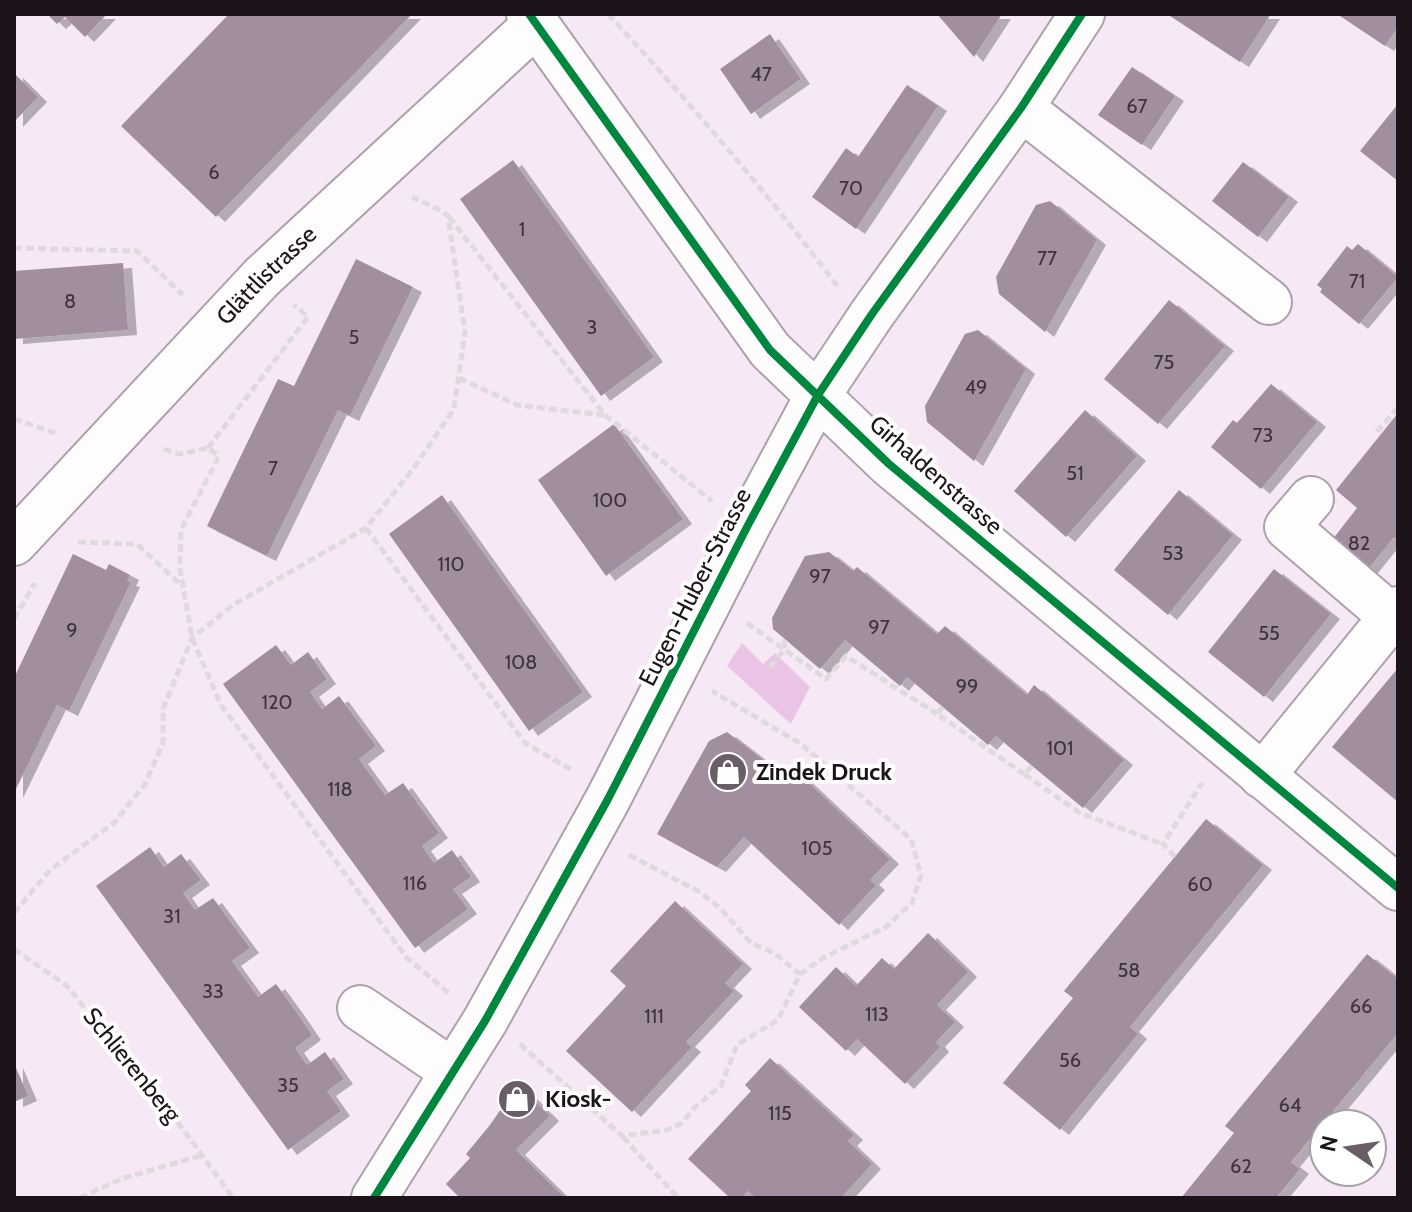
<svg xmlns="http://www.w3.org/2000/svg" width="1412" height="1212" font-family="Cabin,sans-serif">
  <defs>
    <filter id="shadow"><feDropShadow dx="9" dy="5" stdDeviation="0" flood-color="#0004"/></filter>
  </defs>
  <rect width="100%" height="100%" fill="#f6e8f4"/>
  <path fill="#e9c4e4" d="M742,643L763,664L775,653L810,687L791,724L727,666Z"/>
  <path fill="#a18e9f" filter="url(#shadow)" d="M47,14H107L85,37L65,17L57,24Z
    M229,14H412L216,217L121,126Z
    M937,14H1002L974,57Z
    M1167,14H1271L1240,62Z
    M1337,14H1398V27L1385,46Z
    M770,34L801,79L751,114L720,69Z
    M1132,67L1175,96L1142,145L1098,115Z
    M14,73L38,97L14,122Z
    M907,85L938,106L856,229L812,197L846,148L858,157Z
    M1398,104V181L1360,151Z
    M513,160L654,357L601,396L460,199Z
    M1243,162L1289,197L1258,237L1212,201Z
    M1050,201L1097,240L1045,332L999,294L996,277L1036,205Z
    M1358,244L1398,277L1359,324L1320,292L1322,289L1317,285L1347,246L1352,250Z
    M356,259L413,287L350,416L338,410L267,556L207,526L278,379L294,386Z
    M123,263L128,330L14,339V271Z
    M1169,300L1225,346L1158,424L1104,379Z
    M978,330L1026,369L974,461L927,422L925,406L965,334Z
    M1271,384L1317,422L1261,489L1211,447L1233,420L1237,423Z
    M1085,410L1137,456L1066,537L1014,491Z
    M1398,413V541L1394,537L1361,578L1325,549L1357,508L1336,490Z
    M614,424L683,519L606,576L538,480Z
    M1179,490L1233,535L1168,615L1114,570Z
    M442,495L583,692L529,731L389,534Z
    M829,552L853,571L857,567L937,634L945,626L1027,695L1034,685L1124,760L1083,808L996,736L988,745L907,677L900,686L845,640L820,669L773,629L772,618L805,556Z
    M73,554L106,570L109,564L130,575L127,581L131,582L69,711L57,705L14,793V678Z
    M1274,569L1331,614L1264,697L1208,652Z
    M276,645L291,665L308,652L327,679L310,692L322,709L339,696L376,746L359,759L385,795L403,783L439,833L422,846L434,863L452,850L471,877L453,889L468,909L415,948L223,684Z
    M1398,668V802L1332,747Z
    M727,732L788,779L796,771L890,859L870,880L876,885L839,925L744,837L717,867L657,834L709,741Z
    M1206,819L1263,865L1130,1027L1138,1034L1060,1130L1003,1083L1073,998L1064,991Z
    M150,847L164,867L181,854L201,880L183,893L195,910L213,898L250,948L232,961L258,997L276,984L295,1010L312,1035L295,1048L307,1065L325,1052L344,1079L327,1091L341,1111L288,1150L96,886Z
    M675,901L743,964L725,983L734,991L686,1042L692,1047L632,1112L566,1051L626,986L610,971Z
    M928,933L968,972L937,1005L955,1022L936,1042L940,1047L905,1084L857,1039L846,1051L799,1007L836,967L856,986L882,958L894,969Z
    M1367,954L1398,979V1033L1291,1162L1300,1169L1276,1198H1181L1234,1133L1225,1126Z
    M770,1058L854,1135L848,1141L872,1164L841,1198H756L748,1191L741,1198H730L688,1159L751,1091L745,1085Z
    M14,1063L28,1096L14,1102Z
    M518,1084L550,1116L516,1150L565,1198H460L446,1184L470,1158L466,1154L490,1125Z"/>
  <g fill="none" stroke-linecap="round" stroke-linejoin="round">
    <defs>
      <g id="minor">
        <path d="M529,14L770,350L889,464L1398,888"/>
        <path d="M1021,108L1269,302"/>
        <path d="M1311,499L1287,527L1392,617"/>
        <path id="s1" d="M14,543L262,277L536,24"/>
        <path d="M1262,776L1398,609"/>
        <path d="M360,1008L452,1071"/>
        <path d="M374,1198L485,1021L608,799L747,527L818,395L872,314L1021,108L1082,14"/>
      </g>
    </defs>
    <use href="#minor" stroke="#aca1aa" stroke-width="48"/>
    <path stroke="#dedade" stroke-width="5" stroke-dasharray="8 4" stroke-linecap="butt" d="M608,14C690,103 765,190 838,287
      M449,217L605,415L712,501
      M14,248L137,251L183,295
      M459,378L517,405L604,415
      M14,419L55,433
      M1377,432L1398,407
      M208,448L308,317L294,305
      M164,449L179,454L208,448L219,456L181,530L180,568L192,638L221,705L407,958L450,994
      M366,528L525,743L572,770
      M78,542L137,544L183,587
      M14,619L35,583
      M747,623L826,679L846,656L937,714
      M770,667L784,650L785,639
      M943,707L937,714L1024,774
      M1032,766L1024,774L1080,813L1163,844
      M629,855L700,892L720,908L751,943L774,953L800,974
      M1175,857L1163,844L1202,783
      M14,913L51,869L114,823L145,784L163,743V709L192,638L233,605L366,528L413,469L454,409L465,332L448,216L442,211L412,197
      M14,949L67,986L183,1129L233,1198
      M520,1044L622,1136L667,1130L682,1123L695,1107L721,1086L737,1045L778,1020L800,974L823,958L886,927L912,903L921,875L911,839L801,744L712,691
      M623,1137L678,1198
      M80,1198L121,1179L203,1155"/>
    <use href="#minor" stroke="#fefcfd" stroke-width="44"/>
    <defs>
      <path id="cycleway" d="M529,14L770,350L889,464L1398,888
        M374,1198L485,1021L608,799L747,527L818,395L872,314L1021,108L1082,14"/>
    </defs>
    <use href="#cycleway" stroke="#fff" stroke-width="13"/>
    <use href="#cycleway" stroke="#00873e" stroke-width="8"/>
  </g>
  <defs>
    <symbol id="shop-disc" viewBox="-11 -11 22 22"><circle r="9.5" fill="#695e67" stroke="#fff"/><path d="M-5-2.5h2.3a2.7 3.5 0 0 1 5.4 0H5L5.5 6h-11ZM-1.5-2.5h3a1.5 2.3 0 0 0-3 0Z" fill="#fff"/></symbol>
  </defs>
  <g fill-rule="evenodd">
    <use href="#shop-disc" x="706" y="750" width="44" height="44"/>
    <use href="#shop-disc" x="495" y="1077" width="44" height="44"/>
  </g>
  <g text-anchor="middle" stroke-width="8" stroke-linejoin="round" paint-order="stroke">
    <g font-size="20" fill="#3e323c">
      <text x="761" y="81">47</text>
      <text x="1137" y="113">67</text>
      <text x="214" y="179">6</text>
      <text x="851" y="195">70</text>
      <text x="522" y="236">1</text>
      <text x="1047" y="265">77</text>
      <text x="1357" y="288">71</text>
      <text x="70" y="308">8</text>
      <text x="592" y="334">3</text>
      <text x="354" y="344">5</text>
      <text x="1164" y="369">75</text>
      <text x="976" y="394">49</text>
      <text x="1263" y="442">73</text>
      <text x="273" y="475">7</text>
      <text x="1075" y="480">51</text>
      <text x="610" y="507">100</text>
      <text x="1359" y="550">82</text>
      <text x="1173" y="560">53</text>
      <text x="451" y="571">110</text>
      <text x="820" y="583">97</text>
      <text x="879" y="634">97</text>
      <text x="72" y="637">9</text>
      <text x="1269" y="640">55</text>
      <text x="521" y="669">108</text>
      <text x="967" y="693">99</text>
      <text x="277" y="709">120</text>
      <text x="1060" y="755">101</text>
      <text x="340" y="796">118</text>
      <text x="817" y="855">105</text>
      <text x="415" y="890">116</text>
      <text x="1200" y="891">60</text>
      <text x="172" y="923">31</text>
      <text x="1129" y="977">58</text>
      <text x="213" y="998">33</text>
      <text x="1361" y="1013">66</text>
      <text x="877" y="1021">113</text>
      <text x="654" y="1023">111</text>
      <text x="1070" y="1067">56</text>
      <text x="288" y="1092">35</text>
      <text x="1290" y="1112">64</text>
      <text x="780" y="1120">115</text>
      <text x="1241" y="1173">62</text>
    </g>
    <g font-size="24" fill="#1d141b" stroke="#fff">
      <text dy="8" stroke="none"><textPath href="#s1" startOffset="368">Glättlistrasse</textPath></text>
      <text transform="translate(936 475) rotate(41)" y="8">Girhaldenstrasse</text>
      <text transform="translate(695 587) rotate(-63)" y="8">Eugen-Huber-Strasse</text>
      <text transform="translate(132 1065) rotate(51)" y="8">Schlierenberg</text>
    </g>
    <g font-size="24" font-weight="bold" fill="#1d141b" stroke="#fff" text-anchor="start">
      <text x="756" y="780">Zindek Druck</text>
      <text x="545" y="1107">Kiosk-</text>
    </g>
  </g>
  <rect width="1412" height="1212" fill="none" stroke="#1d141b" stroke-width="32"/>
  <g transform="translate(1348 1148) rotate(283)"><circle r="38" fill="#ffffff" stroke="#a5a1a4" stroke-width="2"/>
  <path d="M0-6L14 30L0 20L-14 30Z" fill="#695e67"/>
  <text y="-12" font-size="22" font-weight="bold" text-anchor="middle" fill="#1d141b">N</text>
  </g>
</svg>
